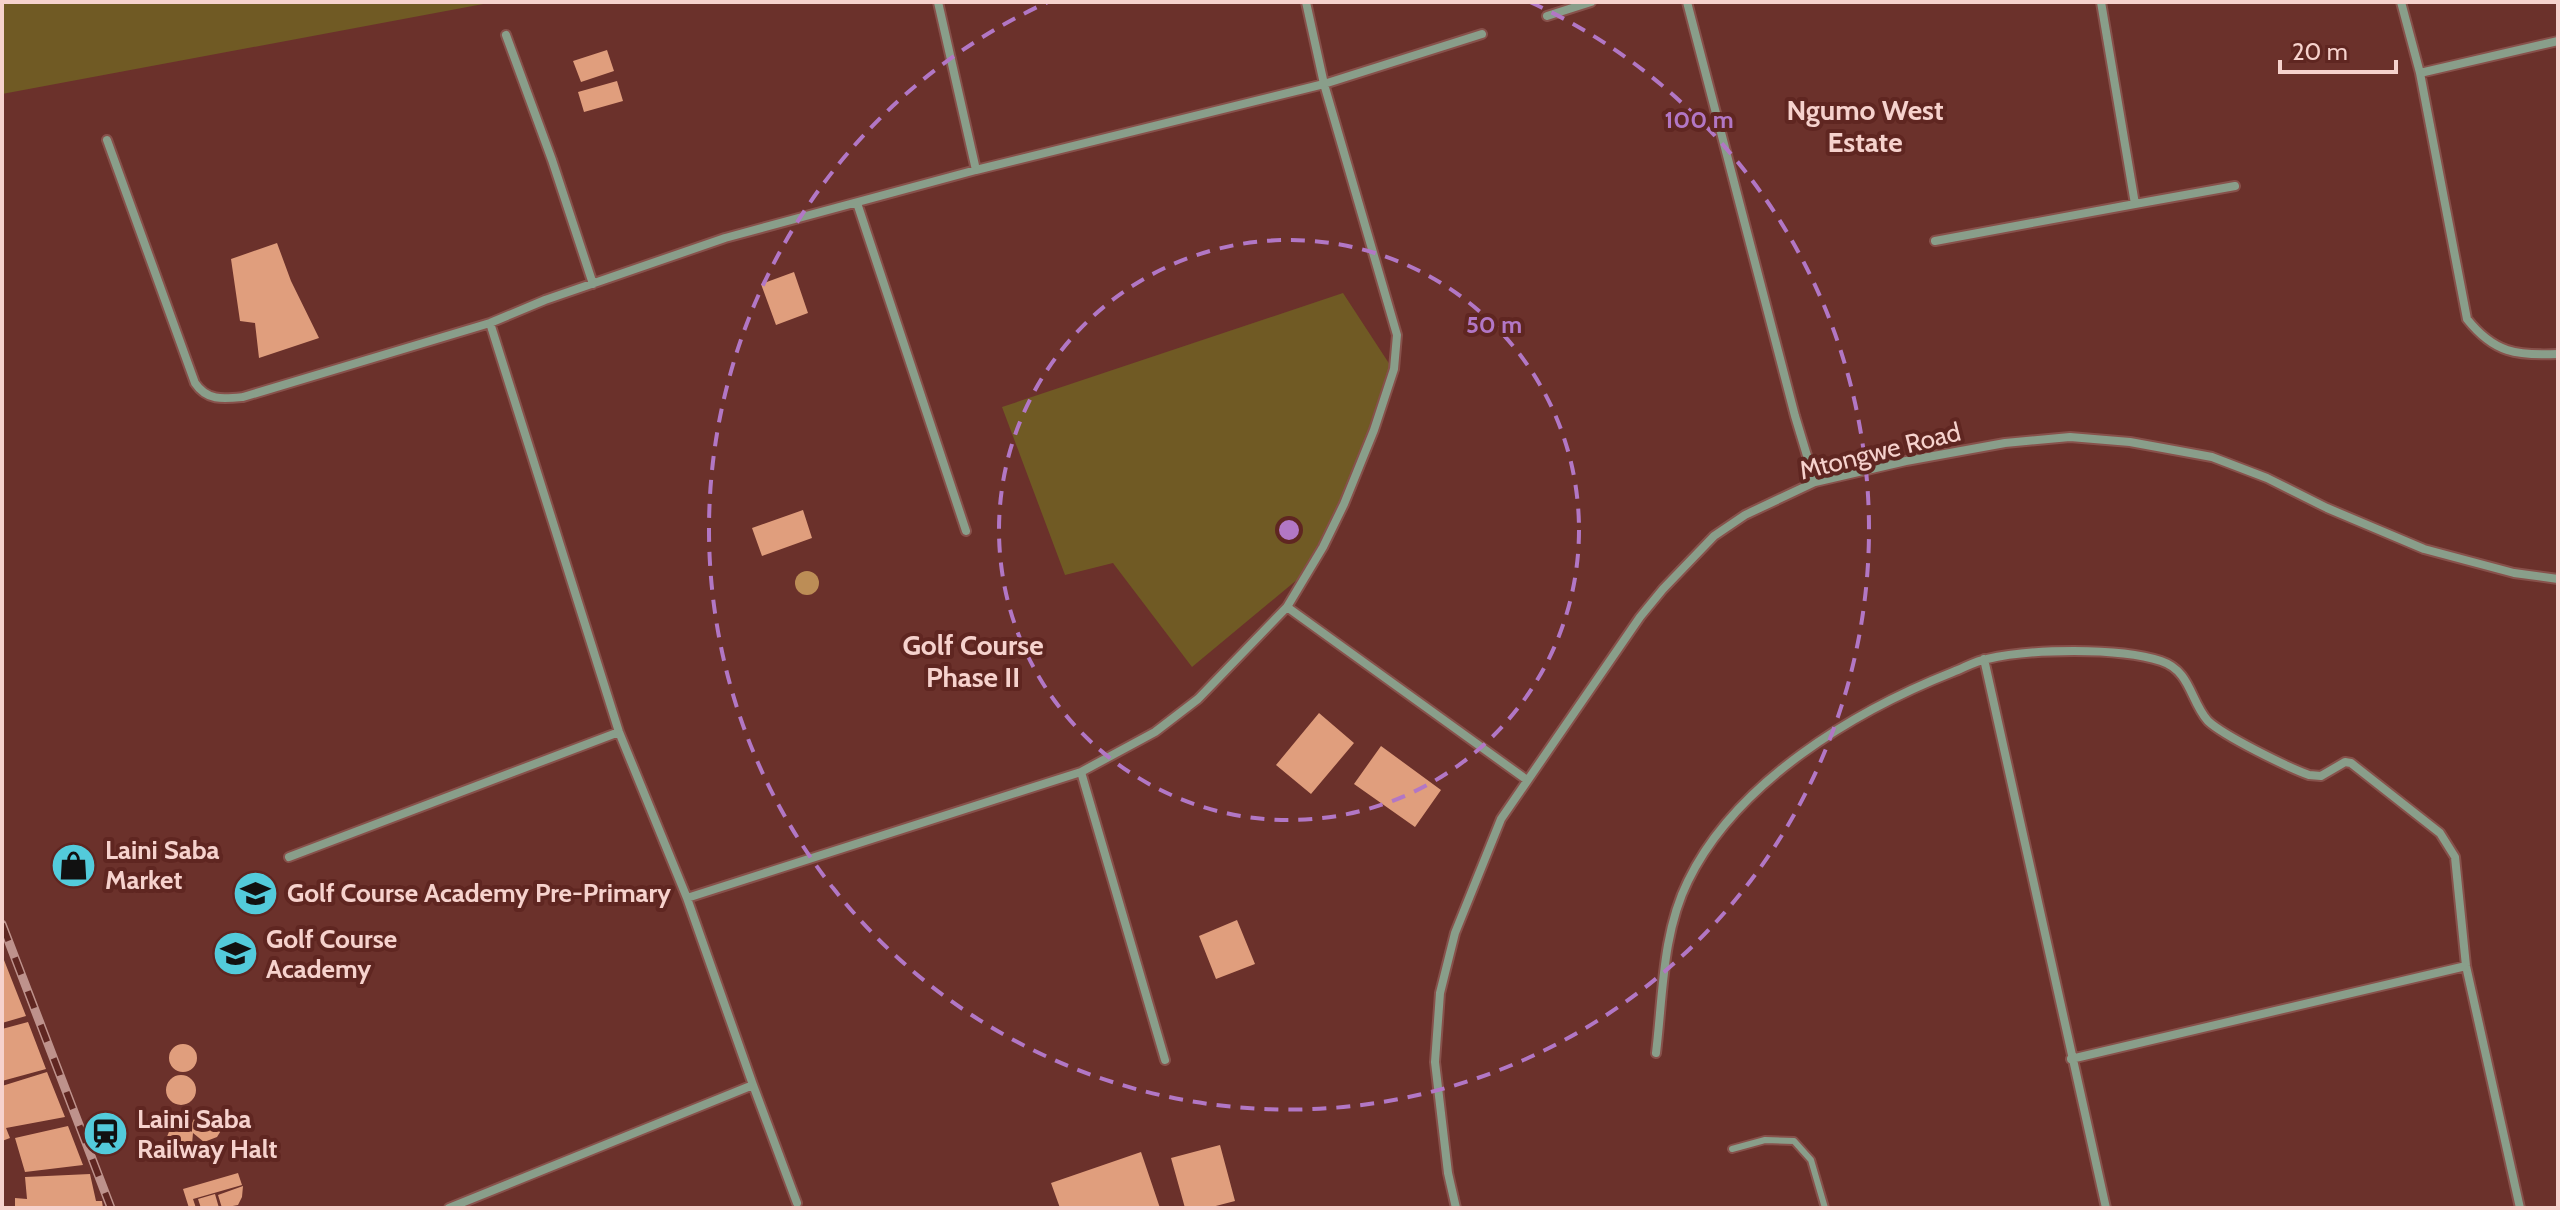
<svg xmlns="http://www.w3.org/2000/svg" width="2560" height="1210" font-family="Cabin,sans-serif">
  <rect width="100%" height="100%" fill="#6b312b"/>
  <path fill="#705a24" d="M2,2H494L2,94Z
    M1343,293L1392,368L1373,429L1310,569L1192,667L1113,563L1065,575L1002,407Z"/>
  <path fill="#e09e7d" d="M607,50L614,71L581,82L573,61Z
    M617,81L623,101L584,112L578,92Z
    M277,243L291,281L319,338L259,358L255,323L240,321L231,259Z
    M794,272L808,313L776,325L761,284Z
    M803,510L812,538L762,556L752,528Z
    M1319,713L1354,743L1311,794L1276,765Z
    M1381,746L1441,790L1415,827L1354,784Z
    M1237,920L1255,964L1216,979L1199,936Z
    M2,955L26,1016L2,1023Z
    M28,1022L46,1069L2,1081V1029Z
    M169 1058a14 14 0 1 1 28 0a14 14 0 1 1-28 0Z
    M47,1072L65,1117L6,1128L10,1138L2,1141V1086Z
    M166 1090a15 15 0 1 1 30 0a15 15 0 1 1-30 0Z
    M207,1112L220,1119L222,1129L217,1137L204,1142L193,1133L192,1144L186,1150L178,1151L170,1148L166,1139L171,1127L184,1125L192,1132V1123L194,1119L198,1115Z
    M68,1126L83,1165L25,1172L15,1138Z
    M1220,1145L1235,1201L1208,1208H1185L1171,1158Z
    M1141,1152L1160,1208H1060L1051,1183Z
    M238,1173L242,1185L193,1199L196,1208H189L183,1189Z
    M90,1174L96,1201H102L103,1208H15V1198L27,1199L25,1177Z
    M243,1186L242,1197L238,1205L222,1208L218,1195Z
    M215,1194L219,1208H201L198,1199Z"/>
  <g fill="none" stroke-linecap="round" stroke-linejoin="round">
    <defs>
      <path id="service" d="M1732,1149L1765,1140L1794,1141L1811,1160L1825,1208"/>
      <path id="minor" d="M938,2L976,170
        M1687,2L1795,416L1815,482
        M2401,2L2420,73L2467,319C2494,353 2517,356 2558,354
        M1547,16L1591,2
        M506,35L552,160L593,284
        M2420,73L2558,41
        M107,140L195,383C207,401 223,399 243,397L490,323L545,300L725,238L976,170L1324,84L1482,34
        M857,203L966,531
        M2135,204L2235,186
        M1935,241L2135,204L2101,2
        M490,323L619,732L687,898L753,1085L797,1203
        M1287,607L1527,780
        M1984,659L2106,1208
        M1081,772L1165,1060
        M289,857L619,732
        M687,898L1081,772L1155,732L1198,699L1287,607L1323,547L1344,504L1374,430L1394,369L1397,335L1324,84L1306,2
        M1656,1053C1663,996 1662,933 1688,881C1736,782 1854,711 1953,672C1964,668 1975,661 1987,659C2030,649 2118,647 2161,661C2191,671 2190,701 2208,721C2224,736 2287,767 2309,775L2321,776L2345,762L2351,763L2440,833L2455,857L2466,966L2520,1208
        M2071,1059L2466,966
        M449,1208L753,1085
        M1456,1208L1448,1173L1435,1062L1440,993L1455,933L1501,819L1640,617L1663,589L1714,536L1745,515L1815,482L1906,461L2005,443L2070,437L2130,442L2212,457L2267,478L2327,508L2424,549L2514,573L2558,579"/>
    </defs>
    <use href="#service" stroke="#87514b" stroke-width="10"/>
    <use href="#minor" stroke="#87514b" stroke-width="12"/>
    <use href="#service" stroke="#899e8a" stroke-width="6"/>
    <use href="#minor" stroke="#899e8a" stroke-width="8"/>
    <defs>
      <path id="rail" d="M2,924L111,1208"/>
    </defs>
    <use href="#rail" stroke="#be928c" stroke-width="9"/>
    <use href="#rail" stroke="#5f2621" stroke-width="6" stroke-dasharray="18" stroke-linecap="butt"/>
  </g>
  <circle fill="#bc8d56" cx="807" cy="583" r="12"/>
  <g fill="none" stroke="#b277c5" stroke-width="4" stroke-dasharray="14 10">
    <circle cx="1289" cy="530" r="290"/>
    <path d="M1530 2A580 580 0 1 1 1048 2"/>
  </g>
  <defs>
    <symbol id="shop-disc" viewBox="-11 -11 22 22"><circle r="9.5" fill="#53cbdb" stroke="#5f2621"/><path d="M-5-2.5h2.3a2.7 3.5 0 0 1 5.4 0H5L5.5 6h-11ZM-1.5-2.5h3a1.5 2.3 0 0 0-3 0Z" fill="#111"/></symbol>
    <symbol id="school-disc" viewBox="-11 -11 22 22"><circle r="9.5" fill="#53cbdb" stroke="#5f2621"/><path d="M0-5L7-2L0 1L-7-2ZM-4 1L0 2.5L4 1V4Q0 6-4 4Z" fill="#111"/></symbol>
    <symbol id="station-disc" viewBox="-11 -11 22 22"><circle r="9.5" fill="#53cbdb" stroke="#5f2621"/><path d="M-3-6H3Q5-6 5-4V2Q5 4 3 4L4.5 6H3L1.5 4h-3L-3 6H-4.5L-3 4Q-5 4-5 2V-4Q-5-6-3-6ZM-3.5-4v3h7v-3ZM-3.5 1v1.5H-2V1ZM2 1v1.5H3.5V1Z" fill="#111"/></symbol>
  </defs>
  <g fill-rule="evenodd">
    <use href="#shop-disc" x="48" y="840" width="51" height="51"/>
    <use href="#school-disc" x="230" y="868" width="51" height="51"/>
    <use href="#school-disc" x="210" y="928" width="51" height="51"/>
    <use href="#station-disc" x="80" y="1108" width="51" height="51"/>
  </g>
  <g text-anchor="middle" stroke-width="8" stroke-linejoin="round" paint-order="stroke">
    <g font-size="26" fill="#f6d2cd" stroke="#5f2621">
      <text transform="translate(1880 451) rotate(-14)" y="9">Mtongwe Road</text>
    </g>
    <g font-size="26" font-weight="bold" fill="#f6d2cd" stroke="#5f2621" text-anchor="start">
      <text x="105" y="859">Laini Saba<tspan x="105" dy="30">Market</tspan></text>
      <text x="287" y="902">Golf Course Academy Pre-Primary</text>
      <text x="266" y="948">Golf Course<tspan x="266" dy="30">Academy</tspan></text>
      <text x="137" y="1128">Laini Saba<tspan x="137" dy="30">Railway Halt</tspan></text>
    </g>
    <g font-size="28" font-weight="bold" fill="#f6d2cd" stroke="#5f2621">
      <text x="1865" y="120">Ngumo West<tspan x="1865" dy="32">Estate</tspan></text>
      <text x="973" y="655">Golf Course<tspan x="973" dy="32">Phase II</tspan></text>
    </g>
  </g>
  <circle cx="1289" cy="530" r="12" fill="#b277c5" stroke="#5f2621" stroke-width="4"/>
  <g font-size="24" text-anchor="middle" font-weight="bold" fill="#b277c5" stroke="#5f2621" stroke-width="8" stroke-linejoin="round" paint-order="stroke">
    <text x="1699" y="128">100 m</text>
    <text x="1494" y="333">50 m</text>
  </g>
  <rect width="2560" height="1210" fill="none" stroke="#f6d2cd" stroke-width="8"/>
  <path d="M2280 60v12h116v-12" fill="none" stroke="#f6d2cd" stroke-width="4"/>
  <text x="2292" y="60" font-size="24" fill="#f6d2cd" stroke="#5f2621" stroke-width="6" paint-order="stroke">20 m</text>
</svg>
